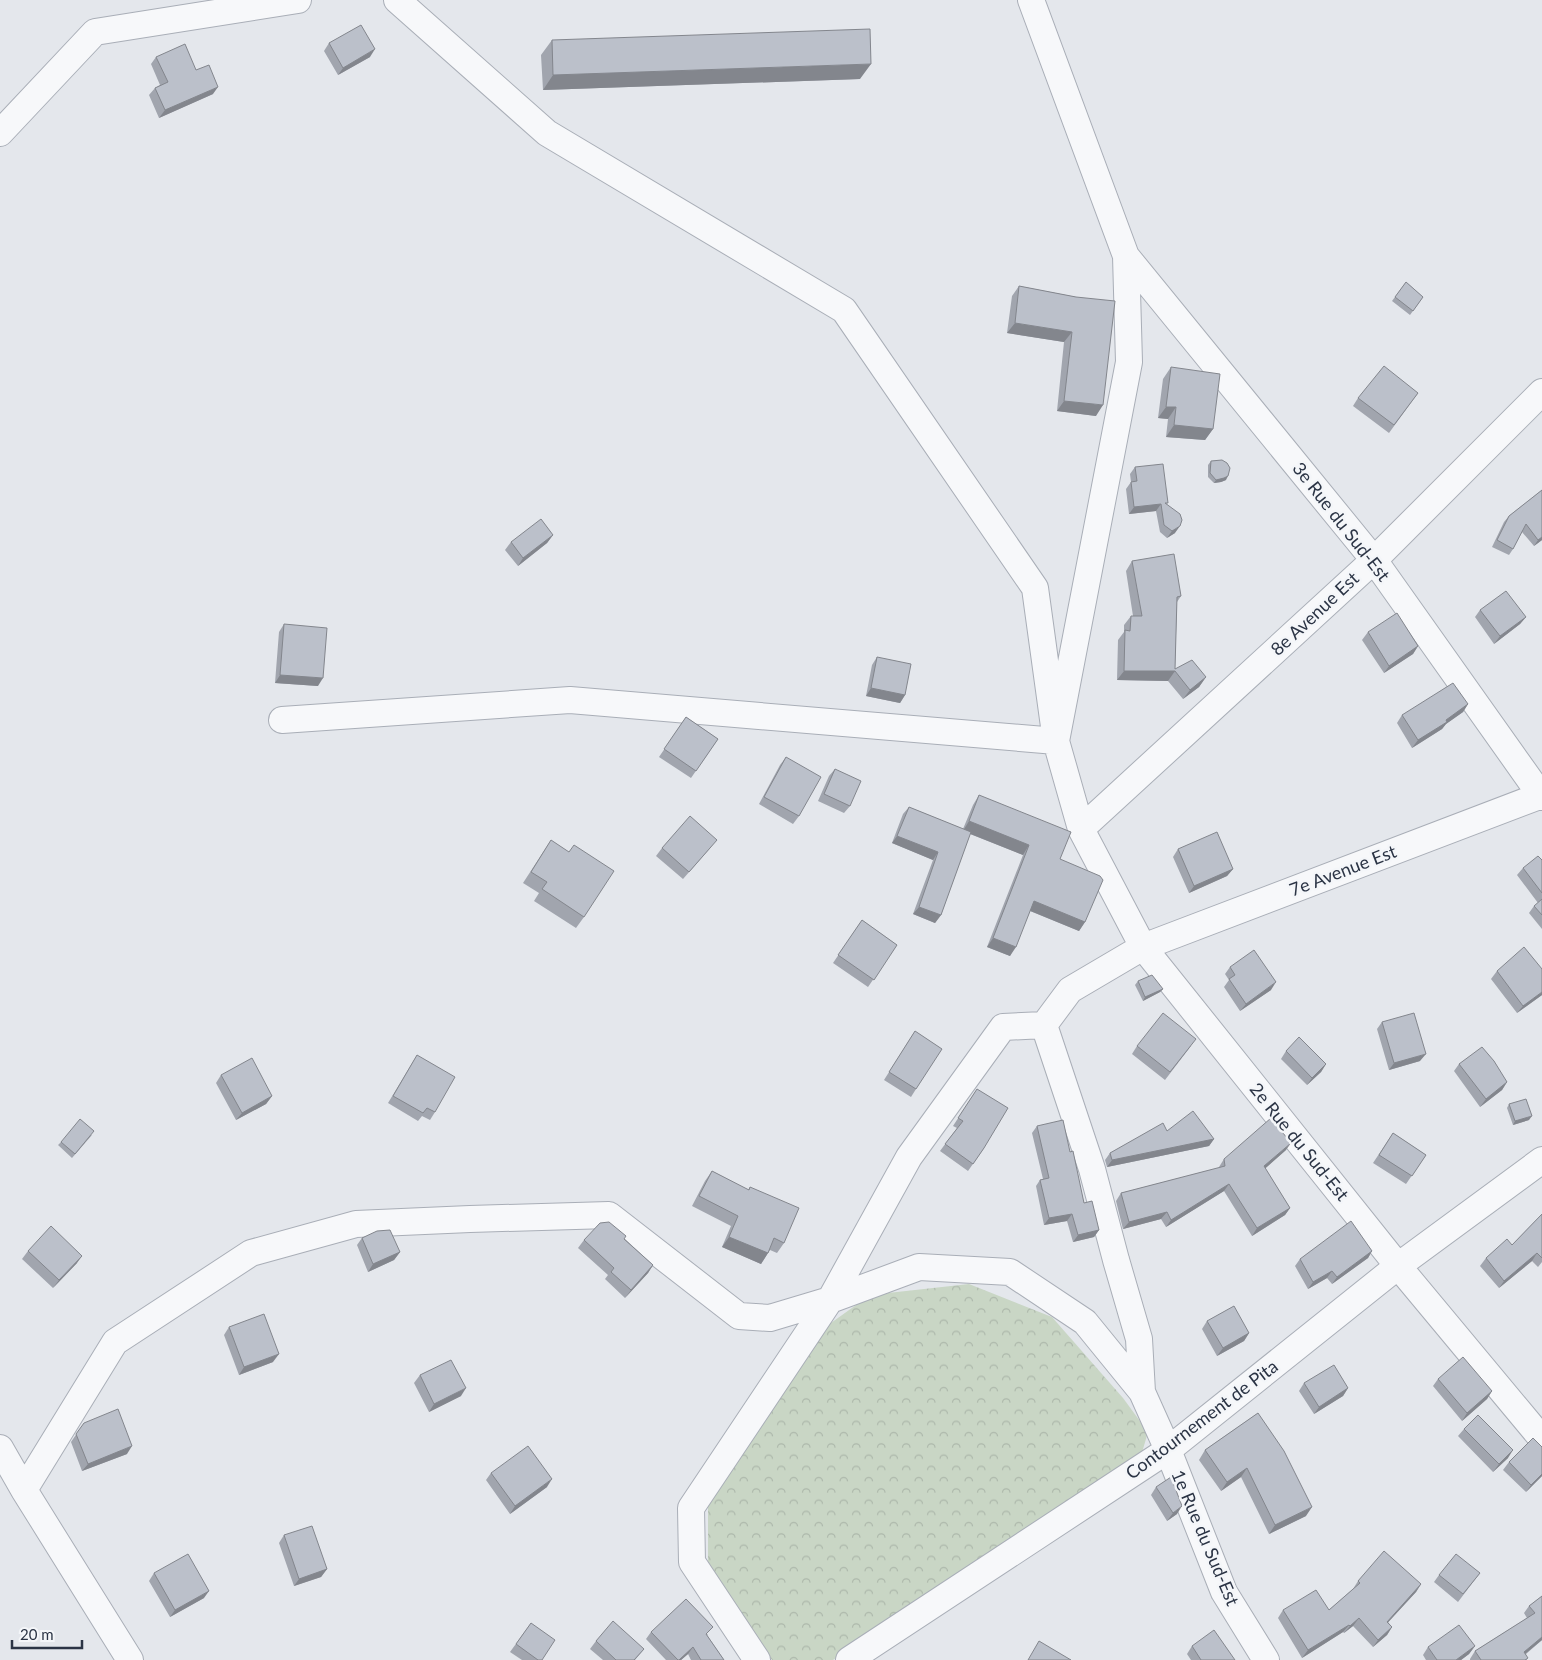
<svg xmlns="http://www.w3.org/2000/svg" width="1542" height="1660" font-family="Lato,sans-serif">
  <defs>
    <pattern id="forest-crowns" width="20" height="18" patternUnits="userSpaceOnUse" patternTransform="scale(1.25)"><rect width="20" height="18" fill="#c9d6c5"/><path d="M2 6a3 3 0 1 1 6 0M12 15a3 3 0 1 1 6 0" fill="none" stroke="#adb8ab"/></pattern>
  </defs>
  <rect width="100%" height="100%" fill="#e4e7ec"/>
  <path fill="url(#forest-crowns)" d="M969,1284L1052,1317L1123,1398L1148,1432L1141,1456L833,1660H772L708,1569V1496L817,1333L870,1295Z"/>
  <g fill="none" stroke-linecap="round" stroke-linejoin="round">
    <defs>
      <path id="minor" d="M1031,0L1126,256L1129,362L1056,741L1081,829L1143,947L1398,1266L1542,1439
        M0,133L95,32L298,0
        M1126,256L1374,560L1542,797
        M282,720L570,700L1056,741L1035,588L844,310L547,133L397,0
        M1081,829L1374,560L1542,392
        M1142,1392L1139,1339L1116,1260L1092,1169L1044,1025L1070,990L1143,947L1542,795
        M0,1448L24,1490L130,1660
        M24,1490L115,1342L251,1253L356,1224L470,1219L609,1215L739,1316L770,1318L830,1300L919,1267L1010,1272L1085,1322L1142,1392L1168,1450L1224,1592L1266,1660
        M757,1660L692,1562L691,1508L830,1300L909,1157L1003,1027L1044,1025
        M849,1660L1168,1450L1398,1266L1542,1160"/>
    </defs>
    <use href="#minor" stroke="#a9aeb7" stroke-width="28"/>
    <use href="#minor" stroke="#f7f8fa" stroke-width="26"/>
  </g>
  <path fill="#a1a5ae" d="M552,40L860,79L543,90L541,55Z
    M329,43L370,57L338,75L324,51Z
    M156,57L213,94L159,118L149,95L155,88L160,85L151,64Z
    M1406,282L1423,297L1410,315L1392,301Z
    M1019,286L1076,297L1096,416L1057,411L1064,342L1007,333L1012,296Z
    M1171,367L1213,429L1205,440L1166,437L1168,419L1158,418L1163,379Z
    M1418,393L1389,433L1353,406L1358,398Z
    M1211,461L1226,480L1221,482L1214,483L1208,477V465Z
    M1135,467L1167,504L1175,533L1167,538L1160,532L1156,511L1129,514L1126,489L1131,482L1130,474Z
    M1542,490V540L1534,546L1522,532L1513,549L1509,555L1492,547L1504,522L1509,516Z
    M553,535L547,543L518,566L505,550L511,542Z
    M1132,561L1181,596L1177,602L1175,669L1206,677L1199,687L1183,699L1168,681L1117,680L1118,640L1124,632V625L1131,616H1133L1126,571Z
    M1480,610L1526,617L1520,624L1494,644L1475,617Z
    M284,624L318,686L275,683L279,632Z
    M1368,632L1418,646L1413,654L1384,673L1362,640Z
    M877,657L905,695L900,703L866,696L872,665Z
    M1468,704L1463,712L1446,724L1442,729L1412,748L1397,723L1402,715Z
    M686,717L718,739L691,778L659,757Z
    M786,757L799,816L793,824L759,804L780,765Z
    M835,769L850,806L844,813L818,801L829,776Z
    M979,795L1060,859L1085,922L1079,931L1030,911L1010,956L987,947L1023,855L970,834L941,915L935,923L913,914L933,860L892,843L903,814L909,807L963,829L973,805Z
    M551,840L584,917L576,928L534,901L539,893L523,883Z
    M711,847L683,879L656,856L662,848Z
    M1178,849L1233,869L1227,876L1189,893L1173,857Z
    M1542,860V929L1529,913L1534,906L1538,903L1517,875L1523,868Z
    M862,920L897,945L868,987L833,963Z
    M1230,967L1271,990L1240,1011L1224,987L1229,980L1225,974Z
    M1497,971L1542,995L1517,1013L1491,979Z
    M1138,981L1163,989L1160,992L1143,1001L1135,985Z
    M1382,1022L1420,1061L1389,1070L1377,1029Z
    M915,1031L916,1089L911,1097L884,1080Z
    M1137,1046H1191L1165,1080L1132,1054Z
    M1286,1051L1326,1064L1321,1072L1307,1085L1281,1059Z
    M417,1055L435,1112L430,1120L422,1116L418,1121L388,1103Z
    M1459,1064L1507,1082L1502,1090L1480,1107L1454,1071Z
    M221,1075L272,1096L266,1104L236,1120L216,1083Z
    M977,1089L984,1148L968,1171L940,1151L957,1128L953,1126Z
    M1509,1104L1529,1120L1513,1125L1507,1108Z
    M1037,1126L1070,1152L1084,1203L1099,1230L1094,1237L1073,1242L1067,1221L1044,1225L1036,1186L1040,1180L1043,1179L1032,1133Z
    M1167,1131L1214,1139L1209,1146L1107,1167L1105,1160L1110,1153Z
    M1393,1133L1426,1155L1406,1184L1373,1163Z
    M92,1135L72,1158L58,1145L61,1142Z
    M1286,1150L1265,1168L1290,1208L1285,1215L1252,1236L1224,1191L1166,1227L1161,1219L1123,1229L1116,1201L1121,1193L1219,1168V1167L1224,1159Z
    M712,1171L748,1190L750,1187L784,1243L777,1253L770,1250L768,1253L761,1264L722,1247L731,1226L692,1206L705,1181Z
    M1542,1214V1262L1538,1267L1532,1261L1499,1288L1480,1266L1486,1258L1512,1245Z
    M362,1238L400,1252L394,1260L368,1272L357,1245Z
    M625,1239L653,1265L648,1273L625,1298L605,1279L608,1275L578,1248L584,1240Z
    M28,1251L77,1263L53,1288L22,1259Z
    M1372,1251L1368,1258L1332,1284L1327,1278L1308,1289L1295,1266L1300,1259Z
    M1207,1321L1249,1333L1244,1341L1217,1356L1202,1329Z
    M229,1327L273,1362L239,1375L224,1335Z
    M420,1375L461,1396L429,1412L414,1383Z
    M1438,1379L1492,1391L1487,1399L1462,1421L1433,1386Z
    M1304,1383L1348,1388L1343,1396L1314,1414L1299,1391Z
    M1258,1413L1306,1516L1269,1534L1241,1477L1221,1491L1199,1460L1205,1450Z
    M84,1423L127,1454L82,1471L71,1442Z
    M1464,1429L1508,1458L1493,1472L1458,1436Z
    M1542,1447V1476L1526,1492L1503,1470L1509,1462Z
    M491,1473L547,1487L510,1514L486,1480Z
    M1156,1487L1177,1514L1167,1521L1151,1495Z
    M284,1535L327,1569L321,1577L294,1586L279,1543Z
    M154,1573L204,1598L170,1617L149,1581Z
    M1480,1573L1458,1602L1434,1582L1439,1575Z
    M1358,1581L1421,1584L1416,1592L1388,1622L1392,1627L1387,1635L1373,1647L1353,1626L1344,1633L1343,1632L1302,1658L1278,1618L1283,1610H1329L1353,1589Z
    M1542,1596V1640L1526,1654L1527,1660H1470V1659L1475,1651L1527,1618L1524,1613L1529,1606Z
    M531,1623L542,1660H522L510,1652Z
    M651,1632L708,1634L707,1635L724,1660H691L688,1654L681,1660H666L646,1639Z
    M596,1641L644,1649L635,1660H603L590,1649Z
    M1192,1646L1235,1660H1191L1187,1654Z
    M1475,1646L1469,1654L1461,1660H1426L1423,1655L1428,1647Z"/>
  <path fill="#83868d" d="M375,49L370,57L338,75L343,68Z
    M871,64L860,79L543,90L553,75Z
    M218,87L213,94L159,118L165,110Z
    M1015,323L1072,332L1064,342L1007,333Z
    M1064,401L1103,405L1096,416L1057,411Z
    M1166,407H1176L1168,419L1158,418Z
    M1174,425L1213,429L1205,440L1166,437Z
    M1228,476L1226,480L1221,482L1214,483L1216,480Z
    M1161,504L1156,511L1129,514L1134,507Z
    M1180,526L1175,533L1167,538L1172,531Z
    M553,535L547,543L518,566L523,558Z
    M1542,537V540L1534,546L1538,540Z
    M1526,617L1520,624L1494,644L1500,636Z
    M1418,646L1413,654L1384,673L1389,666Z
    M1124,671H1175L1168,681L1117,680Z
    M280,675L323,678L318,686L275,683Z
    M1206,677L1199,687L1183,699L1190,690Z
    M871,688L905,695L900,703L866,696Z
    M1468,704L1463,712L1446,724L1442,729L1412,748L1418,740Z
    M969,821L1029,845L1023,855L963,831Z
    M897,836L938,852L933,860L892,843Z
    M1233,869L1227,876L1189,893L1194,886Z
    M1034,901L1085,922L1079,931L1028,910Z
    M919,907L941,915L935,923L913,914Z
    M993,938L1016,947L1010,956L987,947Z
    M1276,982L1271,990L1240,1011L1246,1004Z
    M1163,989L1160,992L1143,1001L1145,997Z
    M1542,992V995L1517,1013L1523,1006Z
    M1426,1054L1420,1061L1389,1070L1394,1063Z
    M1326,1064L1321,1072L1307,1085L1312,1078Z
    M1507,1082L1502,1090L1480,1107L1486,1099Z
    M272,1096L266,1104L236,1120L242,1113Z
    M1532,1116L1529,1120L1513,1125L1515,1121Z
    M1214,1139L1209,1146L1107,1167L1112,1160Z
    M1291,1143L1286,1150L1259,1174L1264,1166Z
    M1229,1184L1224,1191L1166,1227L1171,1220Z
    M1290,1208L1285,1215L1252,1236L1257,1228Z
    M1167,1212L1161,1219L1123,1229L1129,1222Z
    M1072,1214L1067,1221L1044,1225L1049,1218Z
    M1099,1230L1094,1237L1073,1242L1078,1235Z
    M729,1237L768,1253L761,1264L722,1247Z
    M1372,1251L1368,1258L1332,1284L1337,1277Z
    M400,1252L394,1260L368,1272L373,1264Z
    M1537,1253L1532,1261L1499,1288L1504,1281Z
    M82,1256L77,1263L53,1288L59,1280Z
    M653,1265L648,1273L625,1298L631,1290Z
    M1332,1271L1327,1278L1308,1289L1313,1282Z
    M1249,1333L1244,1341L1217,1356L1223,1348Z
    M279,1354L273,1362L239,1375L244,1367Z
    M466,1388L461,1396L429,1412L434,1404Z
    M1348,1388L1343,1396L1314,1414L1319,1407Z
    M1492,1391L1487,1399L1462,1421L1467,1413Z
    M132,1446L127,1454L82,1471L88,1464Z
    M1513,1450L1508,1458L1493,1472L1499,1464Z
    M1247,1468L1241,1477L1221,1491L1227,1482Z
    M1542,1474V1476L1526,1492L1531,1485Z
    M552,1479L547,1487L510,1514L515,1506Z
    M1182,1506L1177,1514L1167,1521L1173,1513Z
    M1312,1507L1306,1516L1269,1534L1275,1525Z
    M327,1569L321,1577L294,1586L299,1579Z
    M1421,1584L1416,1592L1382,1629L1387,1622Z
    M209,1591L204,1598L170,1617L175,1610Z
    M1359,1618L1353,1626L1344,1633L1350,1626Z
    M1349,1625L1343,1632L1302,1658L1308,1650Z
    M1392,1627L1387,1635L1373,1647L1378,1640Z
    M1542,1637V1640L1519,1659L1524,1652Z
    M1475,1646L1469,1654L1461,1660H1456Z
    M693,1647L688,1654L681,1660H679Z"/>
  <path fill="#bbc0ca" stroke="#83868d" d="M361,25L375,49L343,68L329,43Z
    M870,29L871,64L553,75L552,40Z
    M185,44L196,70L209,65L218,87L165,110L155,88L168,82L156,57Z
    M1406,282L1423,297L1413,311L1395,297Z
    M1019,286L1076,297L1115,301L1103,405L1064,401L1072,332L1015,323Z
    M1384,366L1418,393L1394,425L1358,398Z
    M1171,367L1220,374L1213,429L1174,425L1176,407H1166Z
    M1222,460L1227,463L1230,468L1228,476L1224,478L1216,480L1210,473L1211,461Z
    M1163,464L1168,503H1165L1180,514L1182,520L1180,526L1172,531L1164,525L1161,504L1134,507L1131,482L1137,481L1135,467Z
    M1542,490V537L1538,540L1526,524L1513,549L1497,540L1509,516Z
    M541,519L553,535L523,558L511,542Z
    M1174,554L1181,596L1177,597L1175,669L1192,660L1206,677L1190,690L1175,671H1124L1125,630L1130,631L1131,616H1142L1132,561Z
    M1506,591L1526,617L1500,636L1480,610Z
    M1397,613L1418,646L1389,666L1368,632Z
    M284,624L327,628L323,678L280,675Z
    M877,657L911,664L905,695L871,688Z
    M1453,683L1468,704L1446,720L1447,722L1418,740L1402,715Z
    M686,717L718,739L696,771L664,749Z
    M786,757L821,777L799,816L764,797Z
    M835,769L861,781L850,806L824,794Z
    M979,795L1071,832L1060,859L1100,876L1103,880L1085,922L1034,901L1016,947L993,938L1029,845L969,821Z
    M909,807L971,832L941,915L919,907L938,852L897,836Z
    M690,816L717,840L689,872L662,848Z
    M1217,832L1233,869L1194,886L1178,849Z
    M551,840L569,852L574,845L614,871L584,917L542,889L547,882L531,872Z
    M1538,856L1542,860V893L1523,868Z
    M1542,899V915L1534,906Z
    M862,920L897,945L874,980L838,955Z
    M1524,947L1542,969V992L1523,1006L1497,971Z
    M1254,950L1276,982L1246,1004L1229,979L1235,975L1230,967Z
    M1152,975L1163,989L1145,997L1138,981Z
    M1163,1013L1196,1039L1170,1072L1137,1046Z
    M1414,1013L1426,1054L1394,1063L1382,1022Z
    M915,1031L942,1049L916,1089L889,1072Z
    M1299,1037L1326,1064L1312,1078L1286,1051Z
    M1482,1047L1494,1061L1507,1082L1486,1099L1459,1064Z
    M417,1055L455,1077L435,1112L427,1108L423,1113L393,1096Z
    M252,1058L272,1096L242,1113L221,1075Z
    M977,1089L1008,1108L984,1148L973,1164L945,1144L963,1121L958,1118Z
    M1526,1099L1532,1116L1515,1121L1509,1104Z
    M1193,1111L1214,1139L1112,1160L1110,1153L1163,1123L1167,1131Z
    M1271,1118L1291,1143L1264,1166L1290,1208L1257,1228L1229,1184L1171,1220L1167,1212L1129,1222L1121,1193L1225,1166L1224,1159Z
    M80,1119L94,1131L75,1154L61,1142Z
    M1063,1120L1070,1152L1073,1151L1084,1203L1092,1201L1099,1230L1078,1235L1072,1214L1049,1218L1040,1180L1049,1178L1037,1126Z
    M1393,1133L1426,1155L1412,1176L1379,1155Z
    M712,1171L749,1190L750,1187L799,1208L784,1243L774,1238L768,1253L729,1237L738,1216L699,1196Z
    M1542,1214V1258L1537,1253L1504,1281L1486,1258L1507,1239L1512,1245Z
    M1351,1221L1372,1251L1337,1277L1332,1271L1313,1282L1300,1259Z
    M609,1222L626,1236L624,1239L653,1265L631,1290L611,1272L614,1268L584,1240L600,1223Z
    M51,1226L82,1256L59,1280L28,1251Z
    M390,1230L400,1252L373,1264L362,1238L377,1231Z
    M1234,1306L1249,1333L1223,1348L1207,1321Z
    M264,1314L279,1354L244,1367L229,1327Z
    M1463,1357L1492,1391L1467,1413L1438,1379Z
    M451,1360L466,1388L434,1404L420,1375Z
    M1334,1365L1348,1388L1319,1407L1304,1383Z
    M118,1409L132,1446L88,1464L76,1434L84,1423Z
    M1258,1413L1284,1451L1312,1507L1275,1525L1247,1468L1227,1482L1205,1450Z
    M1478,1415L1513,1450L1499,1464L1464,1429Z
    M1533,1438L1542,1447V1474L1531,1485L1509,1462Z
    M528,1446L552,1479L515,1506L491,1473Z
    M1171,1477L1182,1506L1173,1513L1156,1487Z
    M312,1526L327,1569L299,1579L284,1535Z
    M1384,1551L1421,1584L1387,1622L1392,1627L1378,1640L1359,1618L1350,1626L1349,1625L1308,1650L1283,1610L1316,1590L1329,1610L1360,1583L1358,1581Z
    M188,1554L209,1591L175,1610L154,1573Z
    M1456,1554L1480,1573L1463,1594L1439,1575Z
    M1542,1596V1637L1524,1652L1528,1658L1525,1660H1481L1475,1651L1535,1613L1529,1606Z
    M686,1599L713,1627L706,1634L724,1660H701L693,1647L679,1660H678L651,1632Z
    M613,1621L644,1649L634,1660H616L596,1641Z
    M531,1623L555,1640L542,1660H538L516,1644Z
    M1459,1625L1475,1646L1456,1660H1437L1428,1647Z
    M1214,1630L1235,1660H1201L1192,1646Z
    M1039,1641L1071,1660H1028Z"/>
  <g text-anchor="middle" stroke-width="5" stroke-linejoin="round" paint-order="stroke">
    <g font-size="18" fill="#2b3445" stroke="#f4f6f9">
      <text transform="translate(1341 522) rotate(52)" y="6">3e Rue du Sud-Est</text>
      <text transform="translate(1315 614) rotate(-43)" y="6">8e Avenue Est</text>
      <text transform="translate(1343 871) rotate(-21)" y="6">7e Avenue Est</text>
      <text transform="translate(1299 1142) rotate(51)" y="6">2e Rue du Sud-Est</text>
      <text transform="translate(1202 1420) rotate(-37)" y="6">Contournement de Pita</text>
      <text transform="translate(1205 1538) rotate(67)" y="6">1e Rue du Sud-Est</text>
    </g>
  </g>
  <path d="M12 1640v8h70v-8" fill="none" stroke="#2b3445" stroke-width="2.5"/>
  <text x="20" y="1640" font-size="15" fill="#2b3445" stroke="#f4f6f9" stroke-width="4" paint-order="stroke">20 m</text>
</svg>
